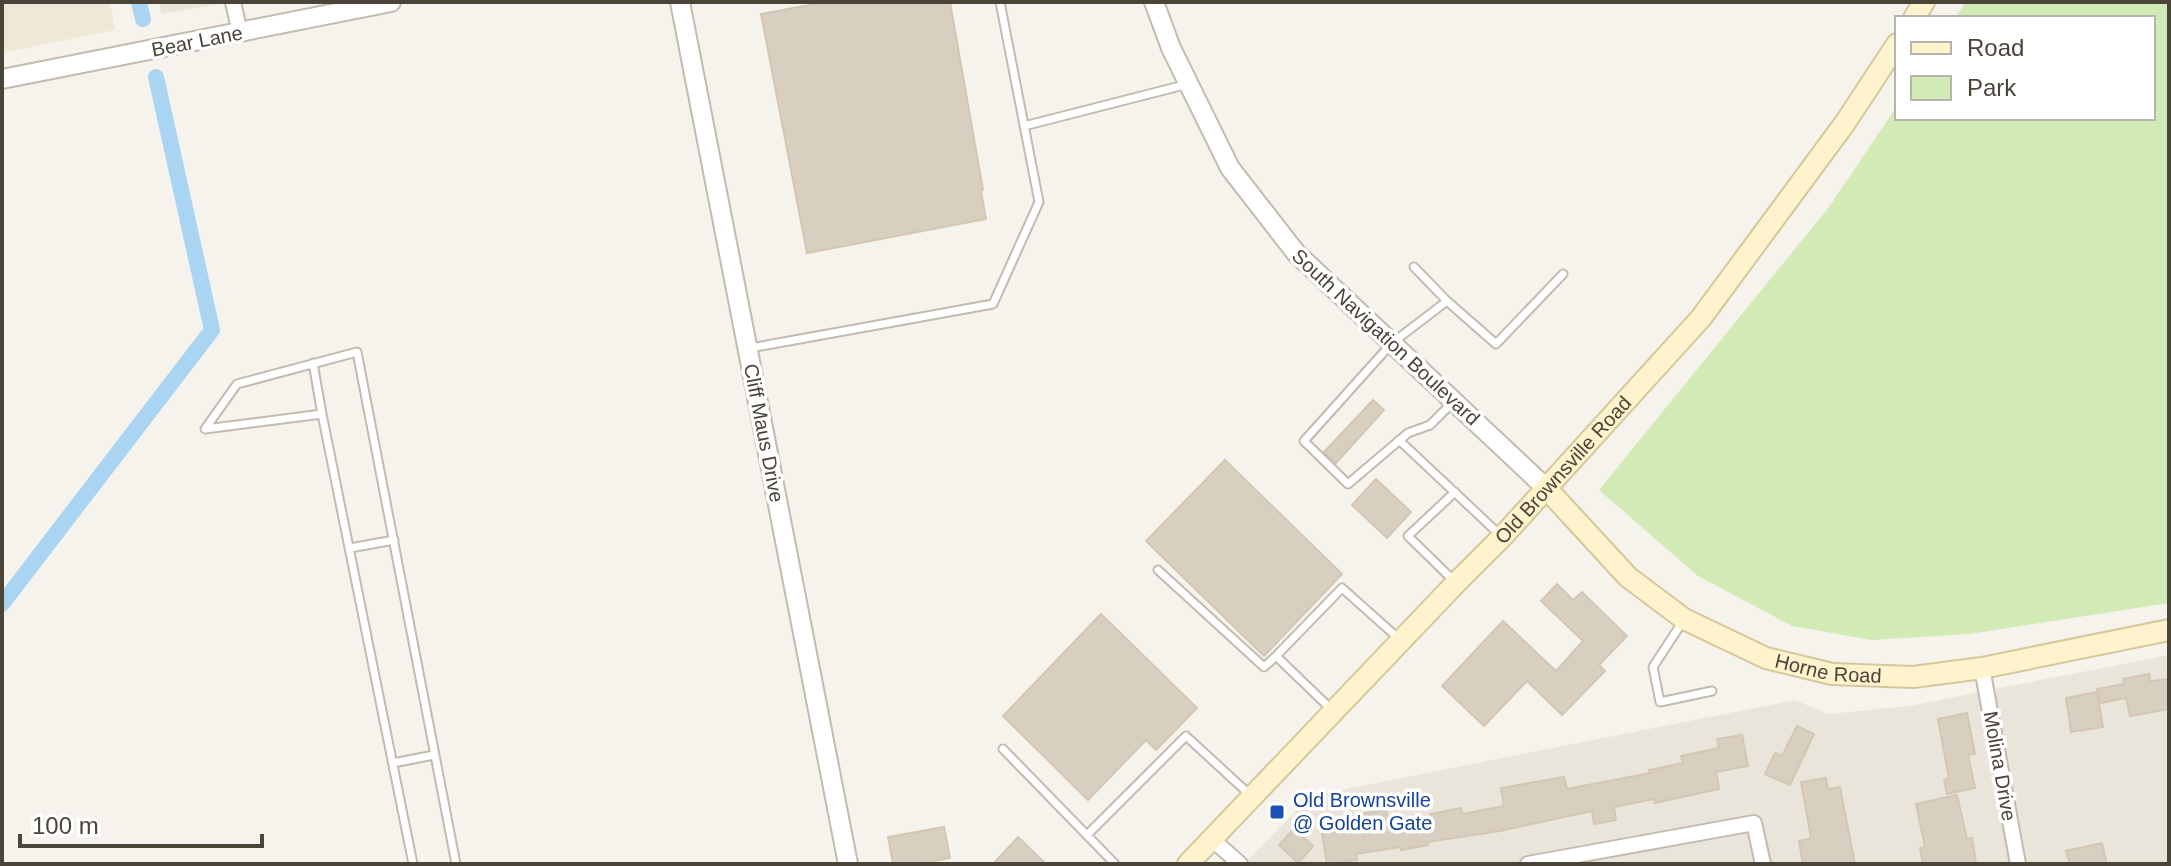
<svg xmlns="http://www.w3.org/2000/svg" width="2171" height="866" font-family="Helvetica,sans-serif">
  <rect width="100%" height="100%" fill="#f6f3ec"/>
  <path fill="#eae5da" d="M159,2H231L161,14Z
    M2169,655V864H1244L1311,796L1795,700L1828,714L1909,706Z"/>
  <path fill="#efe8d6" d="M2,2H110L115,30L2,53Z"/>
  <path fill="#d2eab5" d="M1966,2H2169V603L1969,634L1872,640L1792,626L1698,576L1599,490L1829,207L1897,106V118H2153V18H1955Z"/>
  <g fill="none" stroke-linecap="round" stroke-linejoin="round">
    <path stroke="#a9d4f2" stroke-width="16" d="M139,2L143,19
      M2,604L212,330L156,77"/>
  </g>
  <path fill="#d8cfc1" stroke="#d3c7b4" stroke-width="2" d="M826,2H950L983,190L981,191L986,219L807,253L761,14Z
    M1373,400L1384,410L1336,463L1324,452Z
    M1225,460L1342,574L1264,656L1146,541Z
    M1376,479L1411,512L1387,538L1352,505Z
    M1557,584L1573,600L1582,592L1627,636L1599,665L1605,671L1562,715L1527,681L1484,726L1442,686L1503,621L1556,671L1583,641L1541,601Z
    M1101,614L1197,708L1156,750L1146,740L1088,800L1003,716Z
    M2149,674L2150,681L2169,679V709L2130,716L2126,698L2100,703L2097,689L2124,684L2123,679Z
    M2097,692L2103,727L2071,732L2066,698Z
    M1967,713L1975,754L1968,755L1975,788L1947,794L1944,780L1949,778L1938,719Z
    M1797,726L1814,734L1790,785L1765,774L1775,753L1782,756Z
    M1742,735L1748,766L1716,772L1719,789L1655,803L1654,799L1614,807L1616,820L1594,824L1592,811L1500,831L1427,842L1428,845L1401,850L1400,847L1356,854L1357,860L1327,864L1322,834L1363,826L1361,814L1386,809L1390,828L1431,820L1430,814L1461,808L1462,814L1504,806L1501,788L1564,777L1567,789L1650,773L1649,770L1683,763L1681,756L1719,748L1717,739Z
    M1826,778L1828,789L1840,787L1855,864H1803L1799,841L1811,838L1801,782Z
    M1957,795L1967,839L1972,838L1976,863L1923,864L1920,848L1925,847L1916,804Z
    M944,827L950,858L918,864H893L888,837Z
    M1294,829L1313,846L1298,863L1279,845Z
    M1018,837L1046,864H993Z
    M2102,843L2107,864H2070L2066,851Z"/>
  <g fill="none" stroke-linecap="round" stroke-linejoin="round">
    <defs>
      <path id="service" d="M1024,126L1188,84
        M1414,267L1447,301L1392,343L1304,441L1348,484L1408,433L1430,425L1453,402
        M1447,301L1496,344L1563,274
        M750,348L993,304L1039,202L1000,2
        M313,363L322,414
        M1399,440L1500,535
        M1455,492L1408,536L1455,582
        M350,548L394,540
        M1158,570L1264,667L1276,656
        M1683,621L1653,667L1660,702L1712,691
        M1332,710L1276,656L1342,588L1398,638
        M1003,749L1115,864
        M393,763L434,755
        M1087,835L1186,736L1249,794
        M413,864L322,414L205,429L237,384L357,352L456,864"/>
      <path id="minor" d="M233,2L240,33
        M1982,668L2018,864
        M1212,839L1240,864
        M1528,864L1754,823L1763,864"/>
      <path id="tertiary" d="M680,2L848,864
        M1154,2L1171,48L1230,168L1296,253L1547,489
        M2,79L391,2"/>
      <g id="secondary">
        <path d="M1914,18L1924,2"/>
        <path id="s1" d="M1547,489L1628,577L1684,619L1766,658L1832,674L1913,677L1982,668L2169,630"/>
        <path id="s2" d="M1188,864L1456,583L1502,537L1701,318L1845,123L1897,44"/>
      </g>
    </defs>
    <use href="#service" stroke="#c2bbae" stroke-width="11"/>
    <use href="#minor" stroke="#c2bbae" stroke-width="18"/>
    <use href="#tertiary" stroke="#c2bbae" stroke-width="22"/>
    <use href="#secondary" stroke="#d6c79b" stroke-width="24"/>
    <use href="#service" stroke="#fff" stroke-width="7"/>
    <use href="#minor" stroke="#fff" stroke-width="14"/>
    <use href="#tertiary" stroke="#fff" stroke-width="18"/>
    <use href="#secondary" stroke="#fff3cd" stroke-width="20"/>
  </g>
  <rect fill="#1a4fb4" stroke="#fff" stroke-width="3" x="1269" y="804" width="16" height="16" rx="4"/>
  <g text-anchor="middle" stroke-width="7" stroke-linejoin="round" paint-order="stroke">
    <g font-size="20" fill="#4b4439" stroke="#fff">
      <text transform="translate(197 41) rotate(-11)" y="7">Bear Lane</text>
      <text transform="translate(1386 337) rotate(43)" y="7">South Navigation Boulevard</text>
      <text transform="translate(764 433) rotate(79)" y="7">Cliff Maus Drive</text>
      <text dy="7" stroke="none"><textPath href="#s2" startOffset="544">Old Brownsville Road</textPath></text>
      <text dy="7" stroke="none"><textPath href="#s1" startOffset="344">Horne Road</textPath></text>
      <text transform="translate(2000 766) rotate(80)" y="7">Molina Drive</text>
    </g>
    <g font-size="20" fill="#164399" stroke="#fff" text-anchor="start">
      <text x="1293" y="807">Old Brownsville<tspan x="1293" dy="23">@ Golden Gate</tspan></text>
    </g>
  </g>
  <rect width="2171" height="866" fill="none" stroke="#4b4439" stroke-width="8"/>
  <rect x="1895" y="16" width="260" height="104" fill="#ffffff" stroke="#b7b4b0" stroke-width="2"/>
  <rect x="1911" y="42" width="40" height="12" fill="#fff3cd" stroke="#b7b4b0" stroke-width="2"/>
  <text x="1967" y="56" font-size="24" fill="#4b4439">Road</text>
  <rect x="1911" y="76" width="40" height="24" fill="#d2eab5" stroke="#b7b4b0" stroke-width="2"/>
  <text x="1967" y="96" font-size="24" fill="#4b4439">Park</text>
  <path d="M20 834v12h242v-12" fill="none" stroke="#4b4439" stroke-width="4"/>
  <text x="32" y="834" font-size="24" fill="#4b4439" stroke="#ffffff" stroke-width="6" paint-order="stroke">100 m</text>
</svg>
